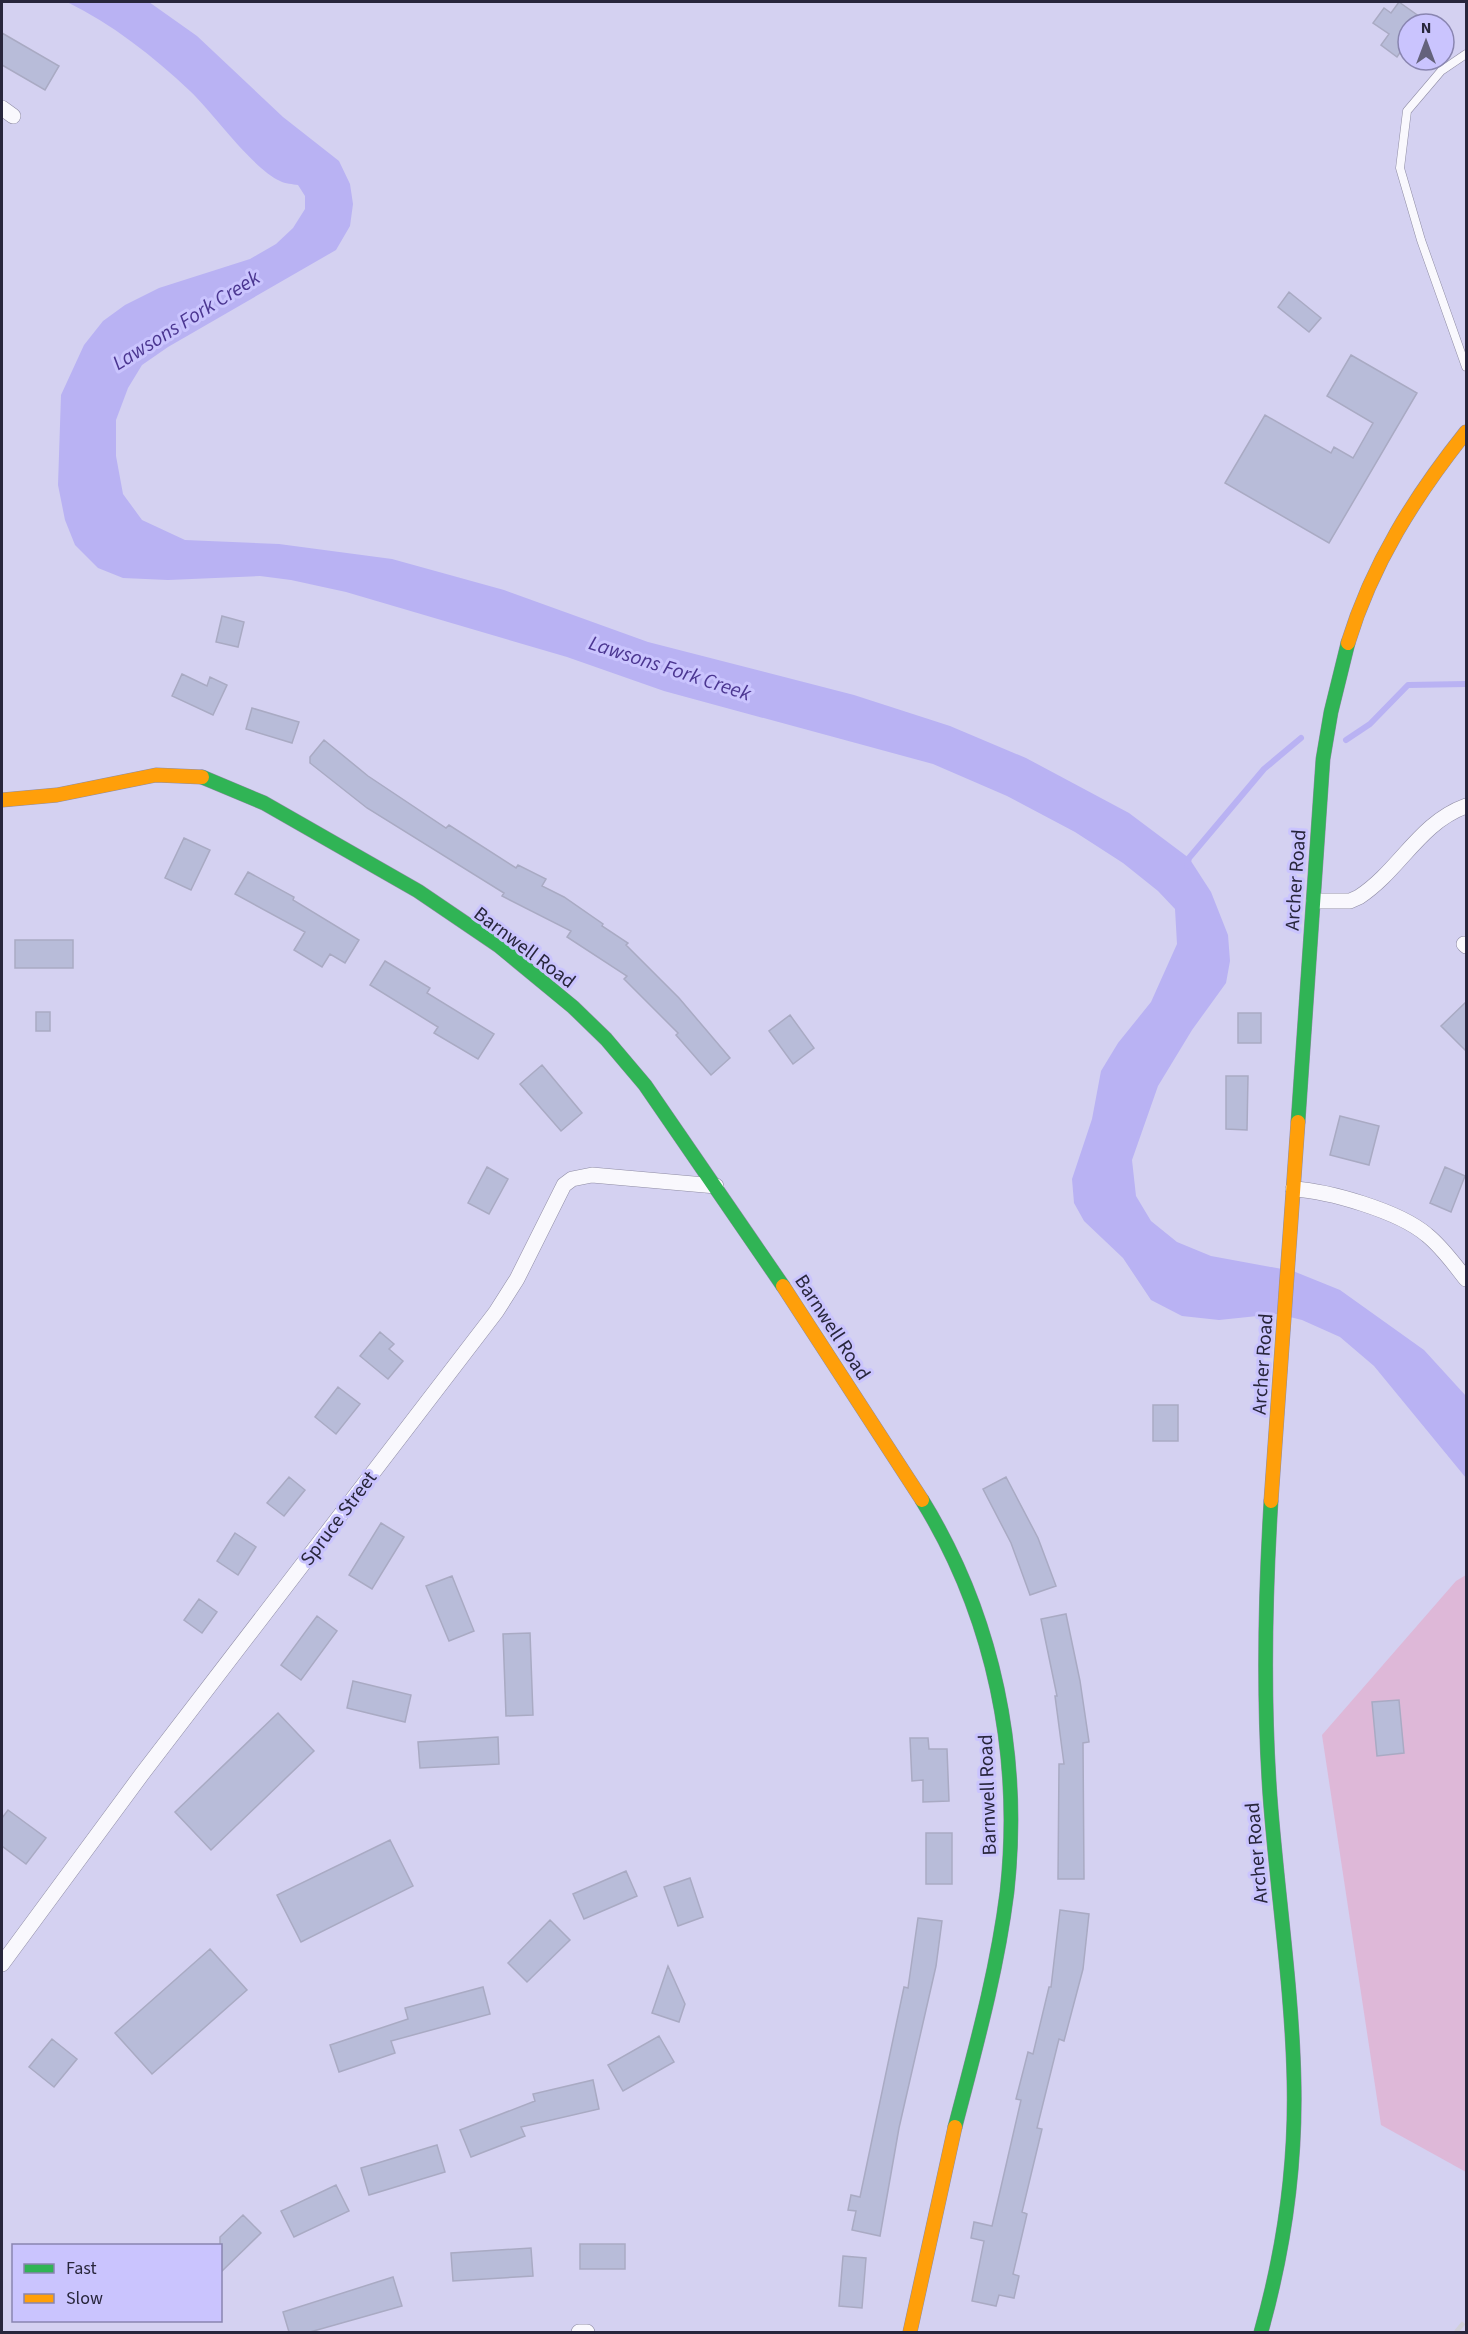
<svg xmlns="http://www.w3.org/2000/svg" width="1468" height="2334" font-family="'Source Sans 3',sans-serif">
  <rect width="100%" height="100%" fill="#d4d1f1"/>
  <path fill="#deb8d8" d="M1466,1575V2172L1381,2125L1322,1735L1456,1581Z"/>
  <path fill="#b9b2f3" d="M67,2H149L197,36L283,117L339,161L350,184L353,204L350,226L336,250L168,347L142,365L128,388L116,420V456L123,494L142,520L185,540L279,544L392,559L504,590L648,642L854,695L950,726L1026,758L1129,813L1189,858L1211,892L1228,935L1230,961L1226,983L1192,1030L1158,1086L1132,1160L1136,1196L1151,1221L1177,1242L1211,1256L1293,1271L1340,1290L1424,1350L1466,1396V1478L1374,1366L1340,1337L1302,1320L1278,1314L1219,1320L1182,1316L1151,1300L1123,1258L1084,1221L1074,1203L1072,1179L1092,1119L1101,1071L1118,1043L1151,1002L1177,944L1175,909L1158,891L1123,863L1075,832L1007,796L933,764L664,691L567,657L346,592L291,580L260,576L168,580L123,578L98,568L75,545L65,520L58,485L61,395L84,345L103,321L125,305L159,288L250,259L276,244L293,228L305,209V196L298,185C293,184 285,184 280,181C252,168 214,114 190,91C153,56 112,24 67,2Z"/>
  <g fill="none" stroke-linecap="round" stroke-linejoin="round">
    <path stroke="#b9b2f3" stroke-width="6" d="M1346,740L1370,724L1408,685L1466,684
      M1187,866L1189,858L1264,769L1301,738"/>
  </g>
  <path fill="#b8bcd9" stroke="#a9aac3" stroke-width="1.5" d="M1399,2L1430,24H1408V41L1397,57L1381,45L1389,34L1373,23L1384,8L1391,13Z
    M2,33L59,66L45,90L2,65Z
    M1289,292L1321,318L1309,332L1278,307Z
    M1351,355L1417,393L1329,543L1225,483L1265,415L1331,453L1334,447L1353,458L1373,423L1327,396Z
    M222,616L244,622L238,647L216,642Z
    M182,674L207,686L210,677L227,685L213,715L172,696Z
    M252,708L299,722L292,743L246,729Z
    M324,740L368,776L446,828L449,825L516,868L518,865L546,879L542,886L564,897L603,924L602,926L628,943L626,945L679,998L730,1058L711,1075L676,1035L678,1033L624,979L627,976L567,937L571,931L502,896L504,893L367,808L310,763V757Z
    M184,838L210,850L191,890L165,878Z
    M248,872L294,897L293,900L359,940L345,963L330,954L322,967L294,950L305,932L235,894Z
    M15,940H73V968H15Z
    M385,961L430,988L427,993L494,1034L478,1059L434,1033L438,1027L370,985Z
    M1467,1001V1052L1441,1026Z
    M36,1012H50V1031H36Z
    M1238,1013H1261V1043H1238Z
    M790,1015L814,1048L793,1064L769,1031Z
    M542,1065L582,1113L561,1131L520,1084Z
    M1226,1076H1248L1247,1130L1226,1129Z
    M1340,1116L1379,1126L1369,1165L1330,1155Z
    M487,1167L508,1179L489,1214L468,1203Z
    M1445,1167L1465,1176L1451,1212L1430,1203Z
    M380,1332L394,1344L389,1349L403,1361L388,1379L360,1356Z
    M338,1387L360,1404L336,1434L315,1417Z
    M1153,1405H1178V1441H1153Z
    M289,1477L305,1490L284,1516L267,1503Z
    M1006,1477L1038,1538L1056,1586L1030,1595L1011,1543L983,1489Z
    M381,1523L404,1537L372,1589L349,1575Z
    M235,1533L256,1547L238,1575L217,1561Z
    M452,1576L474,1631L449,1641L426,1586Z
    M199,1599L217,1612L202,1633L184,1620Z
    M1066,1614L1080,1681L1089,1742L1083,1743L1084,1879H1058L1059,1764H1064L1055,1696H1057L1041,1619Z
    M317,1616L337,1631L301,1680L281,1665Z
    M530,1633L533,1715L506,1716L503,1634Z
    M353,1681L411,1695L405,1722L347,1708Z
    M1399,1700L1404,1753L1377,1756L1372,1702Z
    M278,1713L314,1751L211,1850L175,1812Z
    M498,1737L499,1764L420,1768L418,1742Z
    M910,1738H928L929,1749H947L949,1801L923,1802V1780L912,1781Z
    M8,1810L46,1838L26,1864L2,1846V1818Z
    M926,1833H952V1884H926Z
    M390,1840L413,1886L301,1942L277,1895Z
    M626,1871L637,1896L584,1919L573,1894Z
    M690,1878L703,1917L678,1926L664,1887Z
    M1060,1910L1089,1914L1083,1969L1064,2041L1059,2039L1037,2128L1042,2129L1022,2212L1027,2214L1013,2274L1019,2276L1014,2298L999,2295L996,2306L972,2301L984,2241L971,2238L974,2222L992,2226L1021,2100L1016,2099L1028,2052L1033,2054L1049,1987H1051Z
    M918,1918L942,1921L936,1966L899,2128L880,2236L852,2230L856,2211L848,2210L851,2195L860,2197L904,1987L908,1988Z
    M550,1920L570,1940L527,1982L508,1963Z
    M210,1949L247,1990L152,2074L115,2033Z
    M668,1966L685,2004L679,2022L652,2013Z
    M483,1987L490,2014L391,2041L395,2053L339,2072L330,2045L408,2019L405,2008Z
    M659,2036L674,2062L623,2091L608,2065Z
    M52,2039L77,2059L54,2087L29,2067Z
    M593,2080L599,2109L521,2127L525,2136L471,2157L460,2130L535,2101L533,2094Z
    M437,2145L445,2172L369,2195L361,2168Z
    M336,2185L349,2211L294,2237L281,2211Z
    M243,2215L261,2233L220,2273V2237Z
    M580,2244H625V2269H580Z
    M531,2248L533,2276L453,2281L451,2253Z
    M843,2256L866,2258L862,2308L839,2306Z
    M393,2277L402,2306L310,2332H289L283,2312Z"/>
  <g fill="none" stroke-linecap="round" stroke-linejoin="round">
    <defs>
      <path id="lane" d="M1466,54L1441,71L1407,111L1400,168L1421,240L1466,367"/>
      <path id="street" d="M2,108L13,116
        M1314,901H1350L1359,897C1400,870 1419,823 1466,806
        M1464,944L1466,946
        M1293,1189C1329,1191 1399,1211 1427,1235C1442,1247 1454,1264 1466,1279
        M2,1964L142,1774L496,1312L517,1279L564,1185L572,1179L592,1175L716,1186
        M579,2332H587"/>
      <path id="fast" d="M202,777L264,803L418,891L499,946L573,1007L606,1039L645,1085L783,1286
        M1298,1122L1323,759L1331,712L1348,643
        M922,1500C994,1617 1022,1755 1007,1892C997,1972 975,2050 955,2127
        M1261,2332C1284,2250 1296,2166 1294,2081C1292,1986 1277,1891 1270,1796C1263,1698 1265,1599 1271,1501"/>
      <path id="slow" d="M1348,643C1372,564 1415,496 1466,432
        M2,800L57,795L156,775L202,777
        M783,1286L922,1500
        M1271,1501L1298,1122
        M910,2332L955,2127"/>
    </defs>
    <use href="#lane" stroke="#8f8ca4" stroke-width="9"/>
    <use href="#street" stroke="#8f8ca4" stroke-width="16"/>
    <use href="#fast" stroke="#8f8ca4" stroke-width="15"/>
    <use href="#slow" stroke="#8f8ca4" stroke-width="15"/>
    <use href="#lane" stroke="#f9f8fd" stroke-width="8"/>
    <use href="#street" stroke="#f9f8fd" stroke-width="15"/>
    <use href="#fast" stroke="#30b455" stroke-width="14"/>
    <use href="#slow" stroke="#ff9f0a" stroke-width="14"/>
    <path stroke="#d1d0d9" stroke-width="4.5" stroke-dasharray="12 6" stroke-linecap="butt" d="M1456,2332L1466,2320"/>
  </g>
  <g text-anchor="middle" stroke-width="6" stroke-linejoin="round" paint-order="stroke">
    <g font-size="20" fill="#28263c" stroke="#cac4fe">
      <text transform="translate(1295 880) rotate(-86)" y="7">Archer Road</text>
      <text transform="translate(525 947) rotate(37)" y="7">Barnwell Road</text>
      <text transform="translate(833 1327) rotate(57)" y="7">Barnwell Road</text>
      <text transform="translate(1262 1364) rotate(-86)" y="7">Archer Road</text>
      <text transform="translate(338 1518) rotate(-53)" y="7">Spruce Street</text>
      <text transform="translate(987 1795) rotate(-92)" y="7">Barnwell Road</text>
      <text transform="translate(1256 1853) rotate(-95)" y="7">Archer Road</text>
    </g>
    <g font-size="21" font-style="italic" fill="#4b3691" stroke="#cac4fe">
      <text transform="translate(186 320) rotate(-32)" y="7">Lawsons Fork Creek</text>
      <text transform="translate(670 668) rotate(18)" y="7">Lawsons Fork Creek</text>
    </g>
  </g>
  <rect width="1468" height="2334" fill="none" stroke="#28263c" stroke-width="6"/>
  <rect x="12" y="2244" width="210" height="78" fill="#cac4fe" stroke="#8985b0" stroke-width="1.5"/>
  <rect x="24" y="2264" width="30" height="9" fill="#30b455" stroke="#8985b0" stroke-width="1.5"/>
  <text x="66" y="2274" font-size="18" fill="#28263c">Fast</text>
  <rect x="24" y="2294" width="30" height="9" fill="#ff9f0a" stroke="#8985b0" stroke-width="1.5"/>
  <text x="66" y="2304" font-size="18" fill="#28263c">Slow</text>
  <g transform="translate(1426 42)"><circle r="28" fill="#cac4fe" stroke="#8985b0" stroke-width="1.5"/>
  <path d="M0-4.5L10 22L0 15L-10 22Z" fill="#64627b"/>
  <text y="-9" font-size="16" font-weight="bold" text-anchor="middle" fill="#28263c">N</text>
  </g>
</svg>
